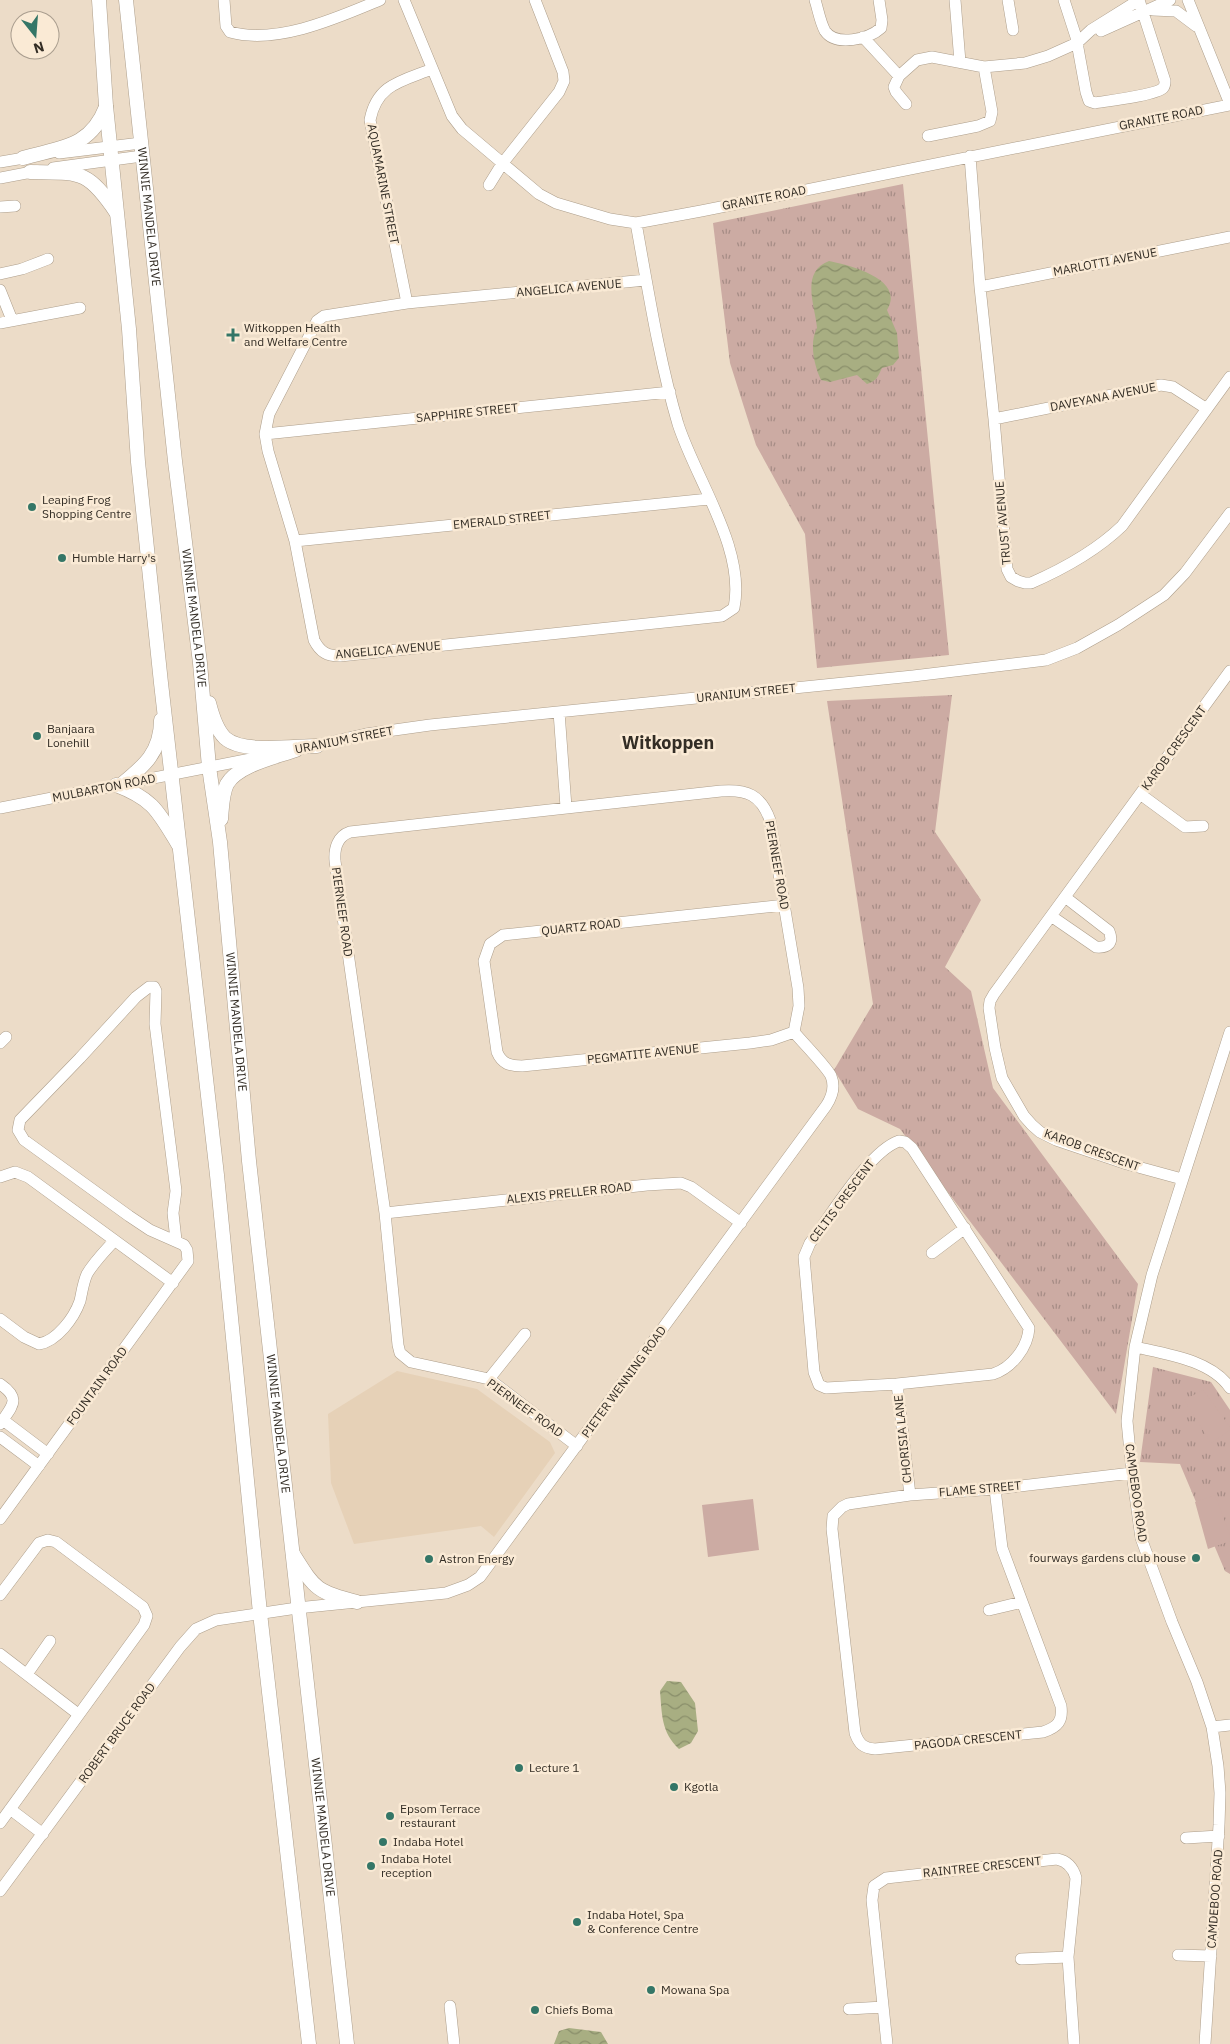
<svg xmlns="http://www.w3.org/2000/svg" width="1230" height="2044" font-family="'IBM Plex Sans',sans-serif">
  <defs>
    <pattern id="park-tufts" width="24" height="20" patternUnits="userSpaceOnUse" patternTransform="scale(1.25)"><rect width="24" height="20" fill="#ccaba3"/><path d="M3 7l-1-3M5 7V3M7 7l1-3M15 17l-1-3M17 17v-4M19 17l1-3" fill="none" stroke="#a68c85"/></pattern>
    <pattern id="water-waves" width="16" height="10" patternUnits="userSpaceOnUse" patternTransform="scale(1.25)"><rect width="16" height="10" fill="#a8ae82"/><path d="M0 5q4-4 8 0t8 0" fill="none" stroke="#898e6a"/></pattern>
  </defs>
  <rect width="100%" height="100%" fill="#ecdcc8"/>
  <path fill="#e6d1b7" d="M397,1371L477,1389L550,1442L555,1453L494,1537L481,1526L354,1544L331,1483L328,1414Z"/>
  <path fill="url(#park-tufts)" d="M903,184L949,655L817,668L805,534L756,445L730,363L713,223Z
    M952,695L935,832L981,900L945,967L971,991L993,1088L1138,1284L1116,1414L900,1129L858,1109L834,1070L873,1004L827,701Z
    M1153,1367L1211,1382L1230,1410V1574L1225,1571L1180,1464L1140,1462Z"/>
  <path fill="#ccaba3" d="M1203,1390L1230,1427V1430L1211,1443L1184,1400Z
    M1215,1495L1230,1535V1541L1208,1549L1195,1502Z
    M753,1499L759,1550L708,1557L702,1505Z"/>
  <path fill="url(#water-waves)" d="M829,261C849,265 906,279 887,310L897,333L899,358L893,365L882,368C878,376 877,381 867,384L857,375L830,382L821,380C814,365 809,343 817,328C815,305 800,272 829,261Z
    M667,1681L681,1682L695,1703L698,1731L691,1743L679,1749C661,1732 662,1714 660,1691Z
    M569,2028L601,2032L608,2044H554L559,2031Z"/>
  <g fill="none" stroke-linecap="round" stroke-linejoin="round">
    <defs>
      <path id="minor" d="M224,0L226,26L230,32C277,45 337,18 380,0
        M404,0L452,116L462,129L539,194L556,203L610,219L636,223L701,211L1230,105
        M815,0C818,9 820,22 825,31C836,47 869,39 881,28L882,20L879,0
        M955,0L960,62
        M1008,0L1013,30
        M1064,0L1076,37L1086,92L1089,101L1095,103C1107,101 1156,95 1163,88C1165,86 1165,83 1165,81L1139,0
        M1188,0L1230,104
        M1153,10L1176,11L1196,26
        M1101,31L1170,0
        M863,37L899,76
        M906,104L896,92L894,87L899,76L917,60L932,57L984,67L1025,63L1048,56L1077,43L1091,30L1139,0
        M928,136L978,126L990,121L992,112L984,67
        M59,153L141,143
        M970,156L980,287L994,419L1007,569L1011,577L1018,581L1025,583H1031C1063,569 1097,550 1122,526L1230,377
        M0,162L30,157
        M53,168L142,156
        M0,178L37,171
        M489,185L502,164L559,92L564,81L563,72L535,0
        M0,207L15,206
        M636,223C648,289 659,360 678,424C696,480 746,549 734,608L722,616L340,656C327,656 320,652 314,640L295,541L268,451L265,434L269,414L317,321L324,316L407,303L646,280
        M0,274L22,269L48,259
        M980,287L1230,237
        M0,290L12,320
        M407,303L370,120C377,84 402,81 432,69
        M0,323L80,308
        M994,419L1161,385L1173,387L1207,409
        M265,434L670,392
        M295,541L709,499
        M559,712L566,807
        M308,747L366,734L430,725L913,676L1046,660L1077,648L1118,625L1164,595L1185,573L1230,513
        M1140,794L1185,827L1203,826
        M0,808L261,757
        M785,905L503,935L490,944L484,961L497,1052C502,1064 510,1066 522,1066L750,1043L771,1040L794,1032
        M1051,916L1096,947C1108,948 1114,943 1109,931L1065,897
        M0,1043L6,1037
        M899,1141L905,1142L912,1148L1029,1328C1028,1347 1012,1368 993,1374L897,1384L826,1388L819,1385L814,1372L804,1257L810,1243C830,1217 869,1151 899,1141Z
        M0,1177L15,1172L28,1177L173,1283
        M1182,1179L1127,1164L1056,1140L1040,1132L1032,1125L1024,1116L1002,1078L995,1048L989,1008L990,1001L994,994L1230,671
        M385,1213L647,1185L681,1183L691,1187L741,1223
        M932,1253L965,1228
        M0,1319L24,1337L39,1344C57,1341 74,1318 80,1301C82,1292 83,1283 87,1274C94,1262 105,1251 114,1241
        M1135,1347C1166,1354 1211,1360 1230,1388
        M489,1379L525,1334
        M0,1384C22,1399 12,1406 0,1424
        M897,1384L910,1495
        M3,1420L48,1454
        M0,1437L39,1466
        M577,1446L489,1379L411,1362L400,1353L398,1345L385,1213L335,861C334,848 338,836 350,832L721,791C747,789 761,795 770,820L798,988L799,1006L794,1032
        M995,1489L1002,1548L1061,1706C1063,1721 1058,1727 1043,1732L875,1749C863,1748 859,1744 855,1733L832,1529L833,1516L842,1507L848,1504L910,1495L995,1489L1132,1473
        M0,1519L188,1261L187,1250L184,1245L150,1230L129,1216L24,1140L18,1130L20,1120L80,1058L136,997L149,987H154L156,991L155,1024L176,1191L173,1213L176,1240
        M0,1595L39,1543L48,1540L56,1542L143,1607L147,1616L144,1625L0,1823
        M989,1610L1022,1602
        M0,1654L78,1714
        M27,1674L50,1641
        M1212,1727L1230,1725
        M10,1809L43,1834
        M1186,1838L1219,1836
        M0,1891L180,1647L196,1629L216,1620L297,1608L446,1593L468,1585L480,1577L826,1106C832,1097 835,1086 831,1076C826,1066 802,1042 794,1032
        M1178,1955L1211,1956
        M1021,1959L1068,1957
        M450,2006L454,2044
        M849,2009L883,2007
        M887,2044L872,1900L874,1886L886,1878L1057,1859C1067,1861 1073,1867 1076,1878L1068,1957L1074,2044
        M1205,2044L1219,1825L1220,1793L1218,1766L1212,1727L1197,1682L1172,1622L1141,1538L1132,1473L1127,1421L1135,1347L1152,1275L1230,1032"/>
      <g id="major">
        <path d="M99,0L106,106L129,329L138,462L161,683L217,1175L260,1613L309,2044"/>
        <path id="s1" d="M126,0L175,461L200,663L209,767L220,842L249,1161L347,2044"/>
        <path d="M23,158C61,147 90,148 106,107"/>
        <path d="M30,172C80,173 87,169 116,212"/>
        <path d="M209,703C212,715 216,729 225,738C243,754 294,746 317,746"/>
        <path d="M122,784C144,766 161,752 161,720"/>
        <path d="M116,785C153,799 158,811 178,844"/>
        <path d="M221,819C222,808 222,794 227,784C238,765 276,757 296,750"/>
        <path d="M293,1554C315,1589 316,1592 357,1602"/>
      </g>
    </defs>
    <use href="#minor" stroke="#ad9e8b" stroke-width="12"/>
    <use href="#major" stroke="#ad9e8b" stroke-width="15"/>
    <use href="#minor" stroke="#fff" stroke-width="11"/>
    <use href="#major" stroke="#fff" stroke-width="14"/>
  </g>
  <g fill="#347667" stroke="#faead5" stroke-width="2">
    <path d="M230.5 327.5h5v5h5v5h-5v5h-5v-5h-5v-5h5z"/>
    <circle cx="32" cy="507" r="5"/>
    <circle cx="62" cy="558" r="5"/>
    <circle cx="37" cy="736" r="5"/>
    <circle cx="1196" cy="1558" r="5"/>
    <circle cx="429" cy="1559" r="5"/>
    <circle cx="519" cy="1768" r="5"/>
    <circle cx="674" cy="1787" r="5"/>
    <circle cx="390" cy="1816" r="5"/>
    <circle cx="383" cy="1842" r="5"/>
    <circle cx="371" cy="1866" r="5"/>
    <circle cx="577" cy="1922" r="5"/>
    <circle cx="651" cy="1990" r="5"/>
    <circle cx="535" cy="2010" r="5"/>
  </g>
  <g text-anchor="middle" stroke-width="5" stroke-linejoin="round" paint-order="stroke">
    <g font-size="12" fill="#332d25" stroke="#faead5">
      <text transform="translate(1161 118) rotate(-11)" y="4">GRANITE ROAD</text>
      <text transform="translate(383 184) rotate(79)" y="4">AQUAMARINE STREET</text>
      <text transform="translate(764 198) rotate(-11)" y="4">GRANITE ROAD</text>
      <text dy="4" stroke="none"><textPath href="#s1" startOffset="218">WINNIE MANDELA DRIVE</textPath></text>
      <text transform="translate(1105 262) rotate(-11)" y="4">MARLOTTI AVENUE</text>
      <text transform="translate(569 288) rotate(-5)" y="4">ANGELICA AVENUE</text>
      <text transform="translate(1103 397) rotate(-11)" y="4">DAVEYANA AVENUE</text>
      <text transform="translate(467 413) rotate(-6)" y="4">SAPPHIRE STREET</text>
      <text transform="translate(502 520) rotate(-6)" y="4">EMERALD STREET</text>
      <text transform="translate(1003 523) rotate(-95)" y="4">TRUST AVENUE</text>
      <text dy="4" stroke="none"><textPath href="#s1" startOffset="622">WINNIE MANDELA DRIVE</textPath></text>
      <text transform="translate(388 650) rotate(-5)" y="4">ANGELICA AVENUE</text>
      <text transform="translate(746 693) rotate(-6)" y="4">URANIUM STREET</text>
      <text transform="translate(344 740) rotate(-11)" y="4">URANIUM STREET</text>
      <text transform="translate(1174 748) rotate(-54)" y="4">KAROB CRESCENT</text>
      <text transform="translate(104 788) rotate(-11)" y="4">MULBARTON ROAD</text>
      <text transform="translate(777 865) rotate(80)" y="4">PIERNEEF ROAD</text>
      <text transform="translate(342 912) rotate(82)" y="4">PIERNEEF ROAD</text>
      <text transform="translate(581 927) rotate(-6)" y="4">QUARTZ ROAD</text>
      <text dy="4" stroke="none"><textPath href="#s1" startOffset="1028">WINNIE MANDELA DRIVE</textPath></text>
      <text transform="translate(643 1054) rotate(-6)" y="4">PEGMATITE AVENUE</text>
      <text transform="translate(1092 1150) rotate(20)" y="4">KAROB CRESCENT</text>
      <text transform="translate(569 1193) rotate(-6)" y="4">ALEXIS PRELLER ROAD</text>
      <text transform="translate(842 1201) rotate(-53)" y="4">CELTIS CRESCENT</text>
      <text transform="translate(624 1382) rotate(-54)" y="4">PIETER WENNING ROAD</text>
      <text transform="translate(97 1386) rotate(-54)" y="4">FOUNTAIN ROAD</text>
      <text transform="translate(525 1408) rotate(36)" y="4">PIERNEEF ROAD</text>
      <text dy="4" stroke="none"><textPath href="#s1" startOffset="1432">WINNIE MANDELA DRIVE</textPath></text>
      <text transform="translate(903 1439) rotate(-96)" y="4">CHORISIA LANE</text>
      <text transform="translate(980 1489) rotate(-5)" y="4">FLAME STREET</text>
      <text transform="translate(1136 1493) rotate(82)" y="4">CAMDEBOO ROAD</text>
      <text transform="translate(117 1733) rotate(-54)" y="4">ROBERT BRUCE ROAD</text>
      <text transform="translate(968 1740) rotate(-6)" y="4">PAGODA CRESCENT</text>
      <text dy="4" stroke="none"><textPath href="#s1" startOffset="1838">WINNIE MANDELA DRIVE</textPath></text>
      <text transform="translate(982 1867) rotate(-6)" y="4">RAINTREE CRESCENT</text>
      <text transform="translate(1215 1899) rotate(-86)" y="4">CAMDEBOO ROAD</text>
    </g>
    <g font-size="12" fill="#332d25" stroke="#faead5" text-anchor="start">
      <text x="244" y="332">Witkoppen Health<tspan x="244" dy="14">and Welfare Centre</tspan></text>
      <text x="42" y="504">Leaping Frog<tspan x="42" dy="14">Shopping Centre</tspan></text>
      <text x="72" y="562">Humble Harry's</text>
      <text x="47" y="733">Banjaara<tspan x="47" dy="14">Lonehill</tspan></text>
      <text x="1186" y="1562" text-anchor="end">fourways gardens club house</text>
      <text x="439" y="1563">Astron Energy</text>
      <text x="529" y="1772">Lecture 1</text>
      <text x="684" y="1791">Kgotla</text>
      <text x="400" y="1813">Epsom Terrace<tspan x="400" dy="14">restaurant</tspan></text>
      <text x="393" y="1846">Indaba Hotel</text>
      <text x="381" y="1863">Indaba Hotel<tspan x="381" dy="14">reception</tspan></text>
      <text x="587" y="1919">Indaba Hotel, Spa<tspan x="587" dy="14">&amp; Conference Centre</tspan></text>
      <text x="661" y="1994">Mowana Spa</text>
      <text x="545" y="2014">Chiefs Boma</text>
    </g>
    <g font-size="18" font-weight="bold" fill="#332d25" stroke="#faead5">
      <text x="668" y="749">Witkoppen</text>
    </g>
  </g>
  <g transform="translate(35 35) rotate(163)"><circle r="24" fill="#faead5" stroke="#aa9e8f"/>
  <path d="M0-4L9 19L0 12L-9 19Z" fill="#347667"/>
  <text y="-8" font-size="14" font-weight="bold" text-anchor="middle" fill="#332d25">N</text>
  </g>
</svg>
